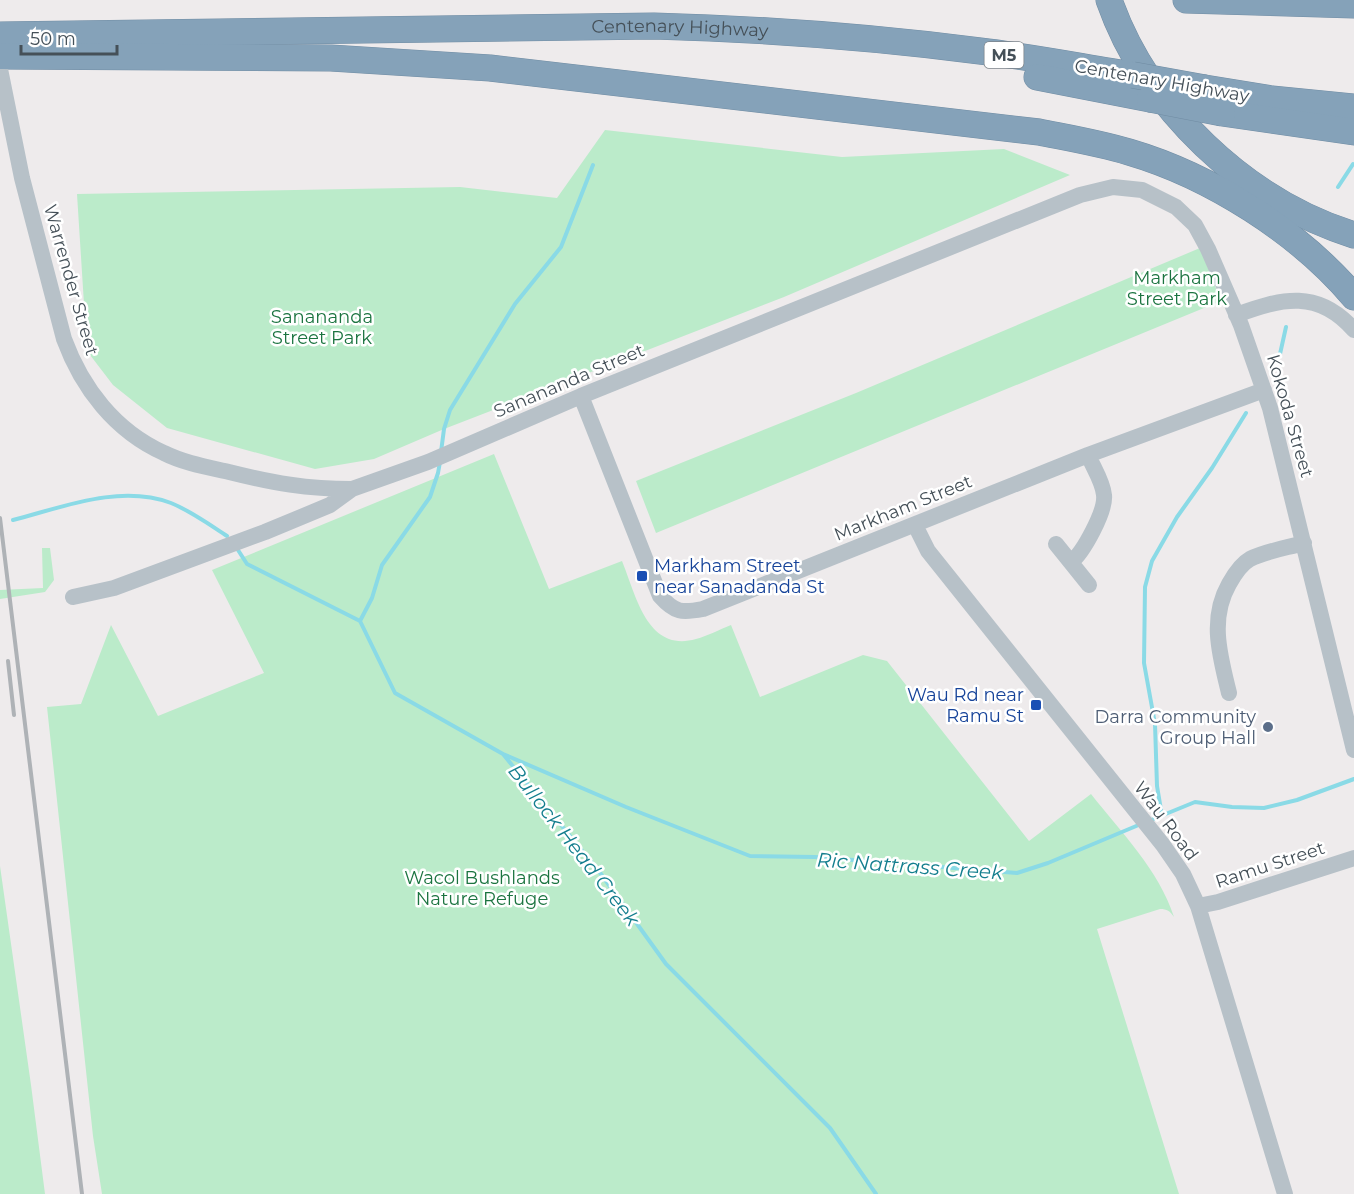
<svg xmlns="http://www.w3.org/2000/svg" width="1354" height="1194" font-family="Montserrat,sans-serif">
  <rect width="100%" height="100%" fill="#eeebec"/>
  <path fill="#bbebca" d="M605,130L842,157L1004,149L1070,175L784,297L444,429L374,459L315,469L167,428L113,385L87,351L77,194L460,187L557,198Z
    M1200,248L1221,301L656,533L636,481L856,393Z
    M494,454L549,589L622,561C636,595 647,653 696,639C708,636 720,629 731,625L760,697L863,655L887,661L1029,841L1091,794C1121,832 1159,870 1174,917C1170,911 1167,909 1160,909L1097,929L1179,1194H102L93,1136L47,707L81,704L111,625L158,716L264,673L212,570Z
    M42,548H50L54,580L45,592L0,599V590L43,588Z
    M0,866L31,1085L45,1194H0Z"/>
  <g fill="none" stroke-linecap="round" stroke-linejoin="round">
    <path stroke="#8adae6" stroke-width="4" d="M1338,187L1353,164
      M1280,354L1286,327
      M441,452L444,429L450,410L515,304L561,247L593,165
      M13,520C63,507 120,484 171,503C191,511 210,525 227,536
      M238,550L247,564L360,621L395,693L503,754L601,874L666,964L830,1128L876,1194
      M360,621L372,598L382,565L430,497L438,473L440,462
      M503,754L626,807L750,856L815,857L1017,873L1048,863L1141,824
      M1162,816L1157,786L1155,724L1144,663L1145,587L1152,561L1177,517L1212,468L1246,413
      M1151,820L1195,802L1232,807L1264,808L1297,800L1354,779"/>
    <defs>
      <g id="highway">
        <path d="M1109,0C1147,108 1245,201 1354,235"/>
        <path d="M1186,0L1354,5"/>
        <path id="s1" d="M0,35L654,26C763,29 872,37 980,51C1031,57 1082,67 1133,75"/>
        <path d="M0,56L331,58L490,68L1039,132C1069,138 1099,143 1129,152C1211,176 1299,232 1354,297"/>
        <path d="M1037,77L1150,99"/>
        <path d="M1205,88L1272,99L1354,107"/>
        <path d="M1222,113L1354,132"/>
      </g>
    </defs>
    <use href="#highway" stroke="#718da4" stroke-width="27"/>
    <path stroke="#b7c1c8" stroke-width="16" d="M0,69L22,178L64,339C82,388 115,431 164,453C184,463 207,467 229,472C273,483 307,489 352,489
      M1236,315C1282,298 1318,289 1354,330
      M581,396L660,596C675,613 682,613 703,609L1088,455L1264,390
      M915,525L928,551L1163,845L1183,874L1198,906L1285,1194
      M1056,544L1089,585
      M1071,562C1083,553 1106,511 1104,495C1103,482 1093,467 1088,455
      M73,597L114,588L265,532L330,505L352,489L428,462L581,396L1080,195L1113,187L1142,190L1176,207L1195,225L1208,249L1241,325L1270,408L1354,750
      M1229,693C1220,656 1209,619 1229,584C1234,575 1241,564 1250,559C1266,551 1286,548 1304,543
      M1198,906L1218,902L1354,858"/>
    <use href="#highway" stroke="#85a2b9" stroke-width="26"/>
    <path stroke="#aeb2b6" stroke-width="4" d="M0,518L82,1194
      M8,661L14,715"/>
    <defs>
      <path id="highway-bridge" d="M1133,75L1205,88
        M1150,99L1222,113"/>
    </defs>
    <use href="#highway-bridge" stroke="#718da4" stroke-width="27" stroke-linecap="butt"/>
    <use href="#highway-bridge" stroke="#85a2b9" stroke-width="26"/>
  </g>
  <g fill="#1a4fb4" stroke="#fff" stroke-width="2">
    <rect x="636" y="570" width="12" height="12" rx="3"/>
    <rect x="1030" y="699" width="12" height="12" rx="3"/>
  </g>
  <circle fill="#5c6f8a" stroke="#fff" stroke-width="2" cx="1268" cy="727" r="6"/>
  <g text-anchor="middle" stroke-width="5" stroke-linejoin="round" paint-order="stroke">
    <rect fill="#fff" stroke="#7d848a" stroke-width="1.5" x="984.5" y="42" width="39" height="26" rx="4.5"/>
    <g font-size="16" font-weight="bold" fill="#455058">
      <text x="1004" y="61">M5</text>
    </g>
    <g font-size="18" fill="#455058" stroke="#fff">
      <text dy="6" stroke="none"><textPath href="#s1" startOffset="680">Centenary Highway</textPath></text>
      <text transform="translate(1162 81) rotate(10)" y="6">Centenary Highway</text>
      <text transform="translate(71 280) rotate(74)" y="6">Warrender Street</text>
      <text transform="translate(569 381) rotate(-23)" y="6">Sanananda Street</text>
      <text transform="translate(1290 416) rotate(74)" y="6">Kokoda Street</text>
      <text transform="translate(903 508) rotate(-22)" y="6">Markham Street</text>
      <text transform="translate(1166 821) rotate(53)" y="6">Wau Road</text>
      <text transform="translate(1270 865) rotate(-18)" y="6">Ramu Street</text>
    </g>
    <g font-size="18" fill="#1b7440" stroke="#fff">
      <text x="1177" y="284">Markham<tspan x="1177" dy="21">Street Park</tspan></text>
      <text x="322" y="323">Sanananda<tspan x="322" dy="21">Street Park</tspan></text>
      <text x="482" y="884">Wacol Bushlands<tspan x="482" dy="21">Nature Refuge</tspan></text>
    </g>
    <g font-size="18" fill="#164399" stroke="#fff" text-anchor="start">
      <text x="654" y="572">Markham Street<tspan x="654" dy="21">near Sanadanda St</tspan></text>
      <text x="1024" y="701" text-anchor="end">Wau Rd near<tspan x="1024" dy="21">Ramu St</tspan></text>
    </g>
    <g font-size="18" fill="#4e5e75" stroke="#fff" text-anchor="end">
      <text x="1256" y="723">Darra Community<tspan x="1256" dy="21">Group Hall</tspan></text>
    </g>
    <g font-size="20" font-style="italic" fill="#137e8e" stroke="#fff">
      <text transform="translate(574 845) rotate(52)" y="7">Bullock Head Creek</text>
      <text transform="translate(910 866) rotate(4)" y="7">Ric Nattrass Creek</text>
    </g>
  </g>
  <path d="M21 45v9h96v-9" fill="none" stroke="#455058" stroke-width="3"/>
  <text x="30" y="45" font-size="18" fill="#455058" stroke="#ffffff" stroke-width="4.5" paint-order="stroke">50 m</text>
</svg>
